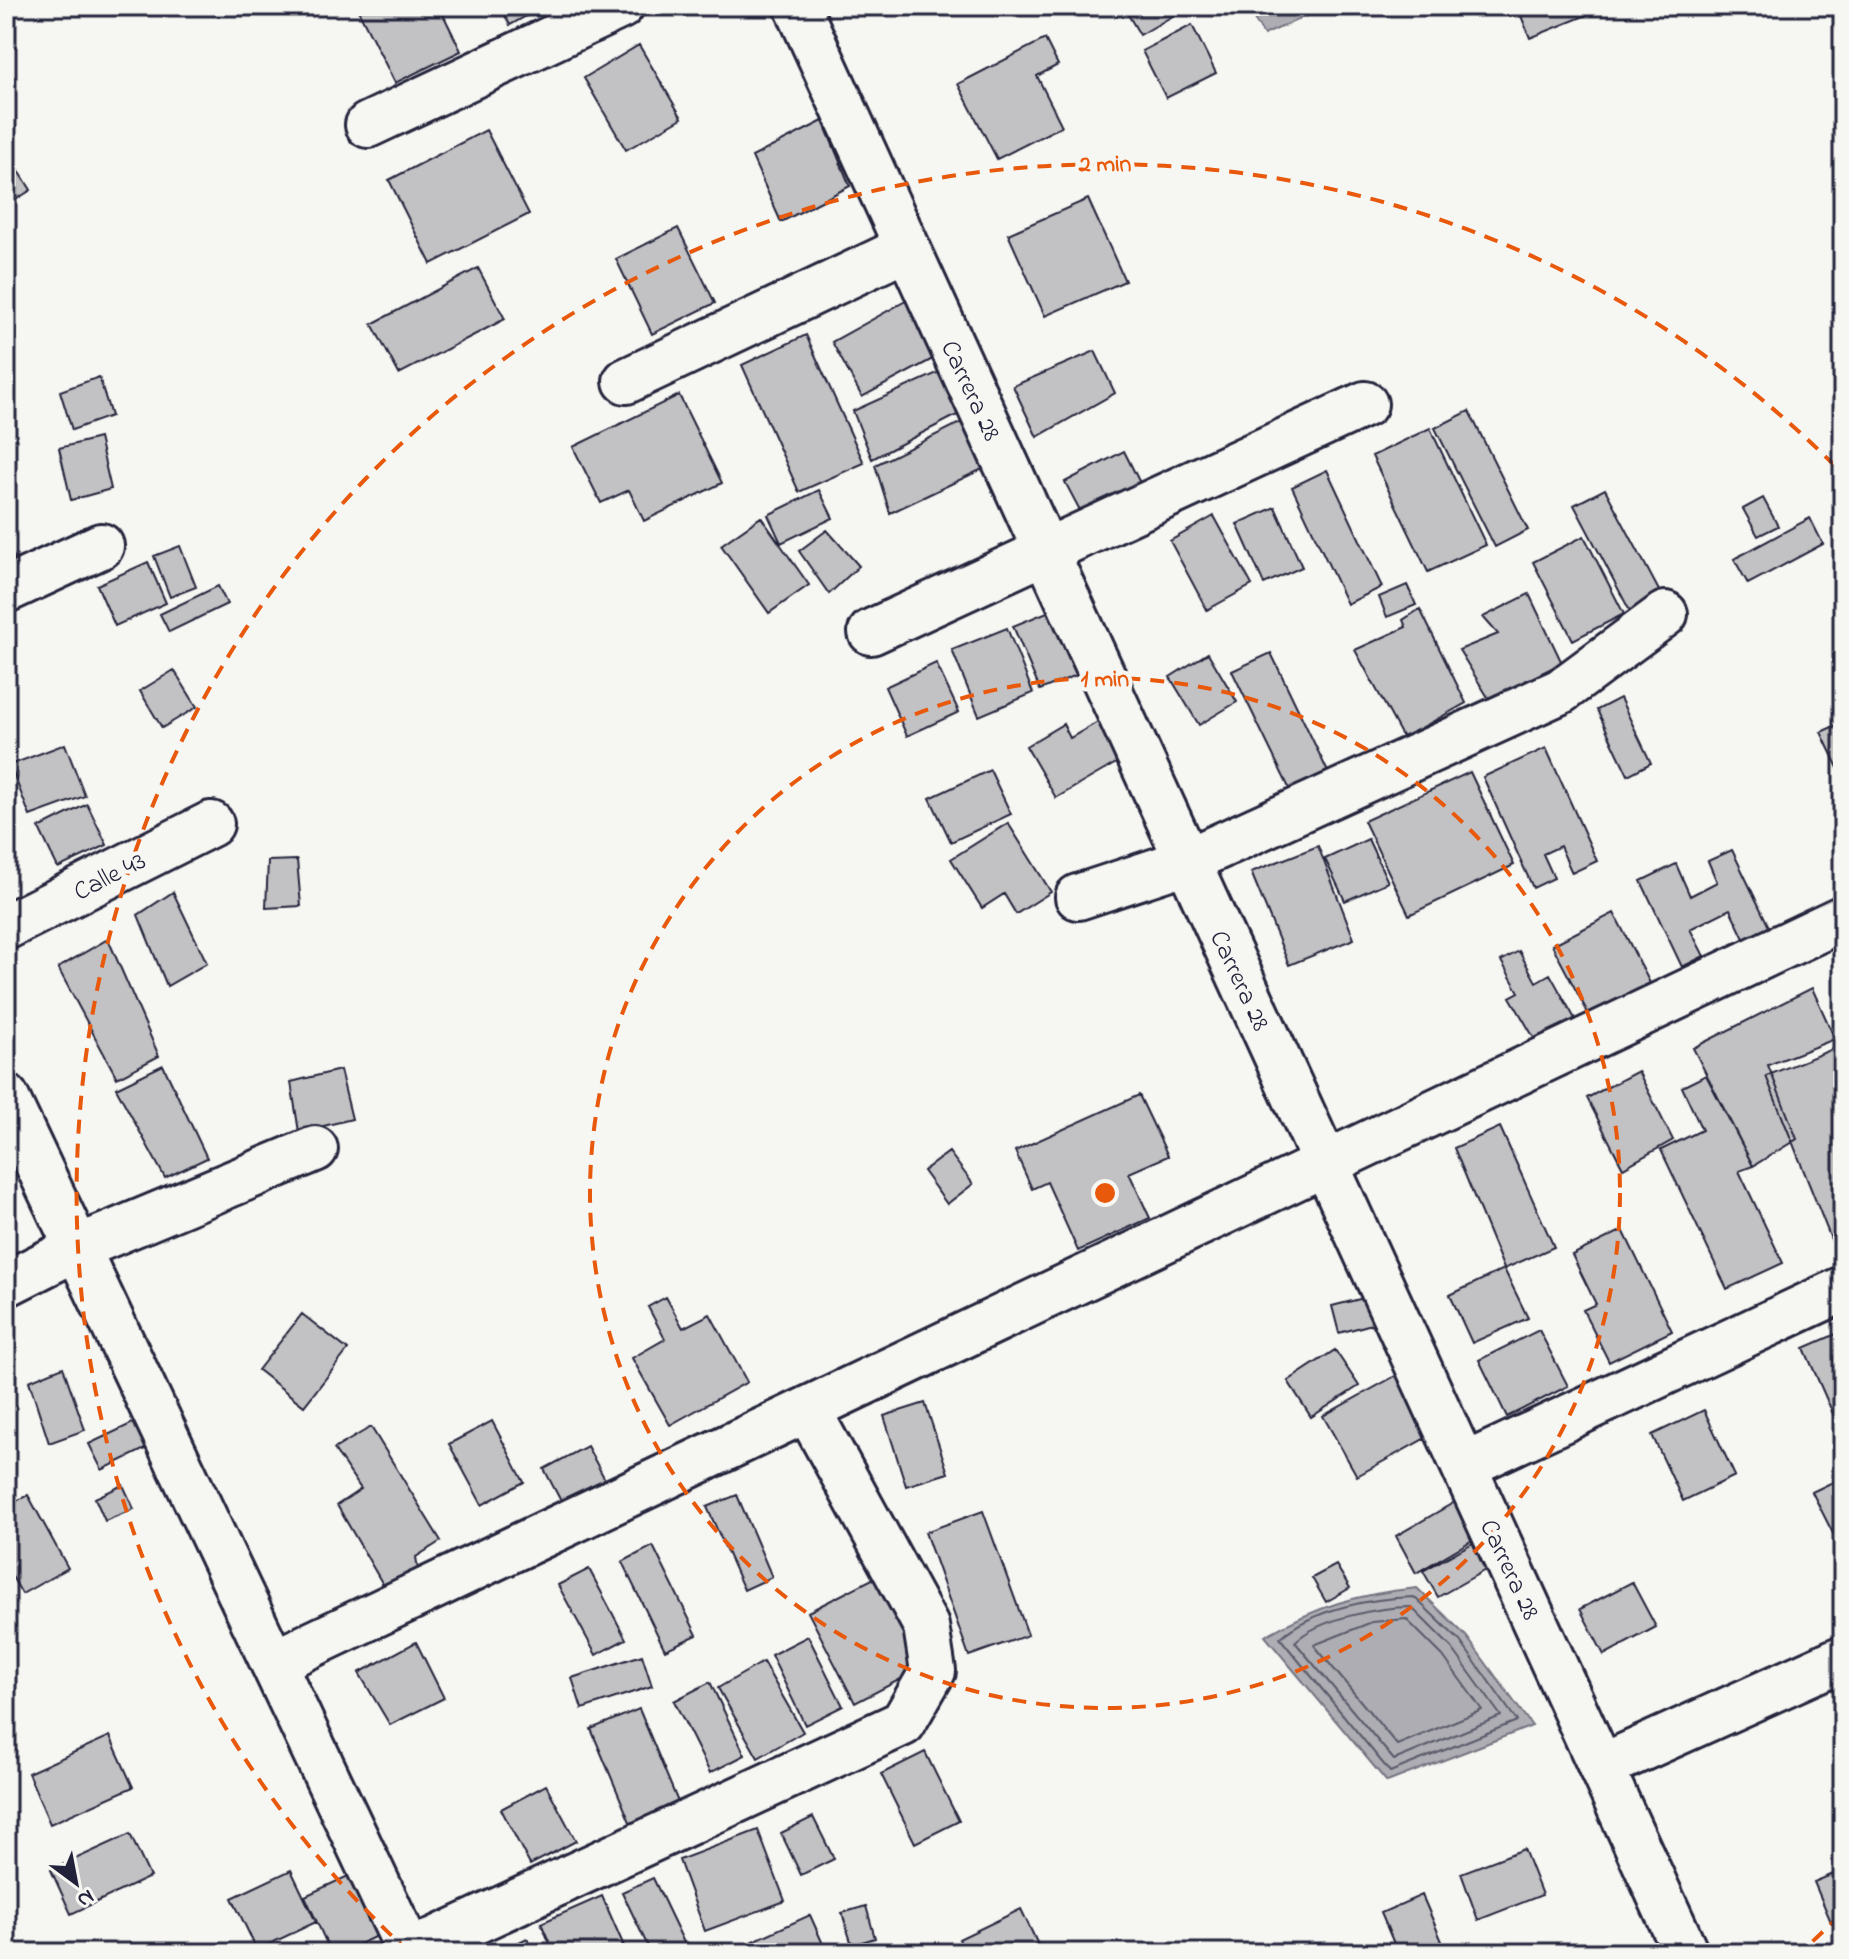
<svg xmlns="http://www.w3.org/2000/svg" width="1849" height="1959" font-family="'Indie Flower',sans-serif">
  <rect width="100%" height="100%" fill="#f6f6f2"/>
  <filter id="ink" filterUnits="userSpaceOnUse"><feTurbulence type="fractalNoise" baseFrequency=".0125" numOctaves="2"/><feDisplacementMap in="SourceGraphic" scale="16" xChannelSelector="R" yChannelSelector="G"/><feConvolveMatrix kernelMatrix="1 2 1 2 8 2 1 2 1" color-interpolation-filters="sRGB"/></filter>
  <g filter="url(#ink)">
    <path fill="#adadb3" stroke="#757583" stroke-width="2" d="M1246,6H1328L1264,35Z
      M1417,1588L1466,1636L1532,1726L1387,1782L1265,1636C1317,1606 1358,1594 1417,1588Z"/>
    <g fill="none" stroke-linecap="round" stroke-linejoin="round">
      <path stroke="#5a5a6b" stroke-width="2" d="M1414,1597L1460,1641L1517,1721L1390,1772L1280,1638C1312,1609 1372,1598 1414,1597Z
        M1411,1607L1452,1648L1501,1716L1394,1760L1295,1642C1317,1619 1380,1607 1411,1607Z
        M1406,1619L1443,1656L1482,1710L1397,1745L1314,1645L1372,1622Z"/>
    </g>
    <path fill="#c2c2c4" stroke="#22223b" stroke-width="2" d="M356,6H439L461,51L395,83Z
      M500,6H541L542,7L510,25Z
      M1123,6H1180L1183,10L1140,35Z
      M1517,6H1609L1530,38Z
      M1192,25L1216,73L1166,98L1142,51Z
      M1045,39L1058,65L1037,76L1062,126L997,159L958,84Z
      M639,45L682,118L626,150L584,78Z
      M823,121L850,186L781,222L752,157Z
      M486,130L529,214L431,264L389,180Z
      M6,150L31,190L6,206Z
      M1088,199L1125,281L1045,316L1008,234Z
      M678,228L715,303L652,334L616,259Z
      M478,268L505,319L399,374L372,324Z
      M911,298L942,354L862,397L832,342Z
      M806,335L864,463L799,492L742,365Z
      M1095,351L1115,393L1037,437L1013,386Z
      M946,369L963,412L872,459L853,411Z
      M99,377L111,416L72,430L60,391Z
      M679,395L722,483L644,521L629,490L601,503L573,447Z
      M1469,411L1528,530L1495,547L1435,428Z
      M970,418L991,465L890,513L875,465Z
      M1430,428L1486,545L1428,572L1372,456Z
      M99,438L111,489L71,500L59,448Z
      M1124,451L1141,485L1083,516L1065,482Z
      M1327,470L1382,587L1347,604L1292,487Z
      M1605,489L1664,600L1633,617L1574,505Z
      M819,490L833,518L781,543L768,515Z
      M1763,498L1778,526L1758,536L1743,509Z
      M1275,507L1302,567L1264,584L1237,524Z
      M1214,516L1252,585L1207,610L1170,541Z
      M761,517L809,585L769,613L721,545Z
      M1810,518L1823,544L1748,584L1734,559Z
      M827,530L859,566L829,594L799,551Z
      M1584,536L1624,614L1573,640L1533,562Z
      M6,541L16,561L6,566Z
      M180,546L196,587L170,597L154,556Z
      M148,562L166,603L115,626L97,585Z
      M1407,585L1416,605L1387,617L1379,597Z
      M218,586L227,604L169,632L160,614Z
      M1529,594L1562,663L1489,699L1459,650L1498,634L1483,617Z
      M1057,608L1084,672L1040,690L1013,626Z
      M1420,609L1466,703L1403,738L1355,650L1406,627L1403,620Z
      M1007,628L1033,693L979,716L952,650Z
      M1208,653L1237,702L1199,725L1170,677Z
      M1271,653L1328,772L1290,790L1232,671Z
      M936,663L959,712L907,736L885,687Z
      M174,670L197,707L162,728L140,691Z
      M1620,698L1651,763L1628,775L1597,710Z
      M1108,716L1130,755L1056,798L1026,746L1063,724L1070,738Z
      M1843,722V766L1838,768L1821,732Z
      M65,744L85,796L30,816L10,765Z
      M1546,748L1597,861L1572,873L1560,846L1543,854L1554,878L1533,888L1483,777Z
      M990,770L1011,814L951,842L930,798Z
      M1470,772L1514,865L1409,915L1364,821Z
      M87,804L107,845L58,868L39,828Z
      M1008,823L1051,892L1016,914L1004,894L982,908L951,859Z
      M1368,839L1388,882L1345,901L1325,859Z
      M1318,846L1354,939L1289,965L1251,872Z
      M1732,850L1772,933L1747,945L1730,909L1690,929L1704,956L1682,967L1641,881L1676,864L1690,896L1717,882L1708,861Z
      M297,860L301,906L266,908L268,861Z
      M173,892L207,963L167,986L138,915Z
      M1614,913L1650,983L1589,1015L1552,945Z
      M108,939L159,1056L117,1078L58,968Z
      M1519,951L1536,982L1550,974L1579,1026L1540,1048L1510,997L1519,992L1501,961Z
      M1812,988L1835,1039L1768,1065L1797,1139L1753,1166L1693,1048Z
      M1843,1045V1257L1839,1259L1766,1076Z
      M163,1065L207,1158L165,1178L116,1088Z
      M340,1070L352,1119L299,1132L291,1082Z
      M1638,1071L1673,1140L1623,1168L1587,1098Z
      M1706,1075L1753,1166L1739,1171L1783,1263L1727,1289L1661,1150L1702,1130L1682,1087Z
      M1139,1095L1168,1156L1129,1173L1150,1218L1078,1251L1047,1182L1032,1189L1015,1151Z
      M1500,1127L1554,1247L1504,1269L1454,1148Z
      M949,1152L973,1184L947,1204L923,1171Z
      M1623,1230L1672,1331L1609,1362L1583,1310L1596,1304L1572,1255Z
      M1504,1269L1528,1318L1472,1343L1450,1295Z
      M1372,1296L1379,1322L1339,1333L1332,1306Z
      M666,1297L683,1328L710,1314L747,1382L670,1425L632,1358L665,1339L648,1307Z
      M302,1314L348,1350L304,1406L258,1370Z
      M1539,1330L1568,1386L1507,1417L1479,1360Z
      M1843,1331V1420L1837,1423L1804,1348Z
      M1335,1350L1359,1386L1311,1417L1288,1381Z
      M63,1367L85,1430L49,1443L29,1381Z
      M1397,1375L1429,1436L1357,1476L1323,1416Z
      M925,1403L948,1473L906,1486L884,1416Z
      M1704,1410L1735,1476L1683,1501L1652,1435Z
      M137,1421L149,1447L102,1470L89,1444Z
      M492,1421L524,1482L482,1505L449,1444Z
      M371,1427L441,1541L416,1557L418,1570L385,1588L337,1505L361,1489L334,1449Z
      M587,1446L607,1483L563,1505L544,1469Z
      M1843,1477V1553L1812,1492Z
      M123,1485L134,1509L105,1521L95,1498Z
      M28,1495L68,1568L22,1594L6,1566V1506Z
      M737,1495L772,1577L744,1590L707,1507Z
      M1460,1499L1481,1535L1416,1573L1396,1536Z
      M983,1511L1028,1635L969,1656L925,1532Z
      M1478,1540L1494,1565L1438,1597L1423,1571Z
      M653,1546L697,1635L665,1650L622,1562Z
      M1336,1565L1350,1588L1326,1602L1312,1578Z
      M589,1569L626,1639L596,1655L558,1585Z
      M878,1576L924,1667L855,1703L808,1612Z
      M1632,1582L1656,1627L1604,1655L1580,1609Z
      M808,1636L843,1706L805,1725L771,1655Z
      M416,1642L444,1698L390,1725L359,1673Z
      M642,1655L652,1686L582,1709L572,1678Z
      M763,1662L803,1732L758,1758L718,1688Z
      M710,1682L745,1755L710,1773L674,1701Z
      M639,1709L683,1814L635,1834L591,1729Z
      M110,1736L133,1787L50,1824L28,1773Z
      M925,1752L959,1821L915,1843L881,1774Z
      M546,1785L576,1841L530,1865L501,1809Z
      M813,1817L834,1859L801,1875L781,1833Z
      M758,1830L785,1901L705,1931L679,1860Z
      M130,1834L150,1877L71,1914L51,1870Z
      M1524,1849L1542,1895L1478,1920L1461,1873Z
      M291,1870L316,1922L257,1950L232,1898Z
      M361,1870L389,1930L341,1953H331L305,1896Z
      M1843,1870V1917L1831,1922L1814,1882Z
      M653,1878L689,1953H651L622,1892Z
      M1422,1895L1447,1953H1398L1381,1913Z
      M602,1896L627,1953H554L541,1923Z
      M866,1906L875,1938L852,1945L842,1913Z
      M1021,1909L1042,1953H965L959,1939Z
      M810,1915L827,1953H756L751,1942Z
      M527,1938L534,1953H496Z"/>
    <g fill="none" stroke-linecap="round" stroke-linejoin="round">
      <defs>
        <path id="street" d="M368,125L621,6
          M626,381L907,248
          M6,590L101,546
          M871,632L1365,404
          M1078,897L1187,861L1561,691L1665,614
          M6,927L211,824
          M6,1097L410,1953
          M6,1284L77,1248L315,1149
          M1464,1466L1843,1289
          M273,1663L1843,918
          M1601,1767L1843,1658
          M407,1953L903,1723L933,1671L926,1626L808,1410"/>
        <path id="secondary" d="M797,6L1686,1953"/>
      </defs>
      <use href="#street" stroke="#22223b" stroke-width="50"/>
      <use href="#secondary" stroke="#22223b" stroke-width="50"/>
      <use href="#street" stroke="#f6f6f2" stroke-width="44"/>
      <use href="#secondary" stroke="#f6f6f2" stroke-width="44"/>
    </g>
  </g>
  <g fill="none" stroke="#e8590c" stroke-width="4" stroke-dasharray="14 10">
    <circle cx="1105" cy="1193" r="515"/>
    <path d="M1840 1915A1030 1030 0 0 1 1801 1952M409 1952A1030 1030 0 1 1 1840 471"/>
  </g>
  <g text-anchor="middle" stroke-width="8" stroke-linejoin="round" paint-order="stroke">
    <g font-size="26" fill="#22223b" stroke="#f6f6f2">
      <text transform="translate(972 390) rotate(65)" y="9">Carrera 28</text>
      <text transform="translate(109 875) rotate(-27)" y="9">Calle 43</text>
      <text transform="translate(1241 980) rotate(65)" y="9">Carrera 28</text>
      <text transform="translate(1511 1569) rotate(65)" y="9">Carrera 28</text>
    </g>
  </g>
  <circle cx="1105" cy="1193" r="12" fill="#e8590c" stroke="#f6f6f2" stroke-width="4"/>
  <g font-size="24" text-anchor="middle" font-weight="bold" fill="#e8590c" stroke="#f6f6f2" stroke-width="8" stroke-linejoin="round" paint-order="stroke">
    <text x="1105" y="171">2 min</text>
    <text x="1105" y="686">1 min</text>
  </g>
  <rect width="1849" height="1959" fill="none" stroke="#f6f6f2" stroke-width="32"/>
  <rect x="16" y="16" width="1817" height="1927" fill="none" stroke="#22223b" stroke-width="3" filter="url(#ink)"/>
  <g transform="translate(76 1883) rotate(148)" stroke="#f6f6f2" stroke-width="6" paint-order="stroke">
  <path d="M0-6L14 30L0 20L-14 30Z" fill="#22223b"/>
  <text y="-12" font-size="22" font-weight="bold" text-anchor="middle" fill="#22223b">N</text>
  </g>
</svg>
